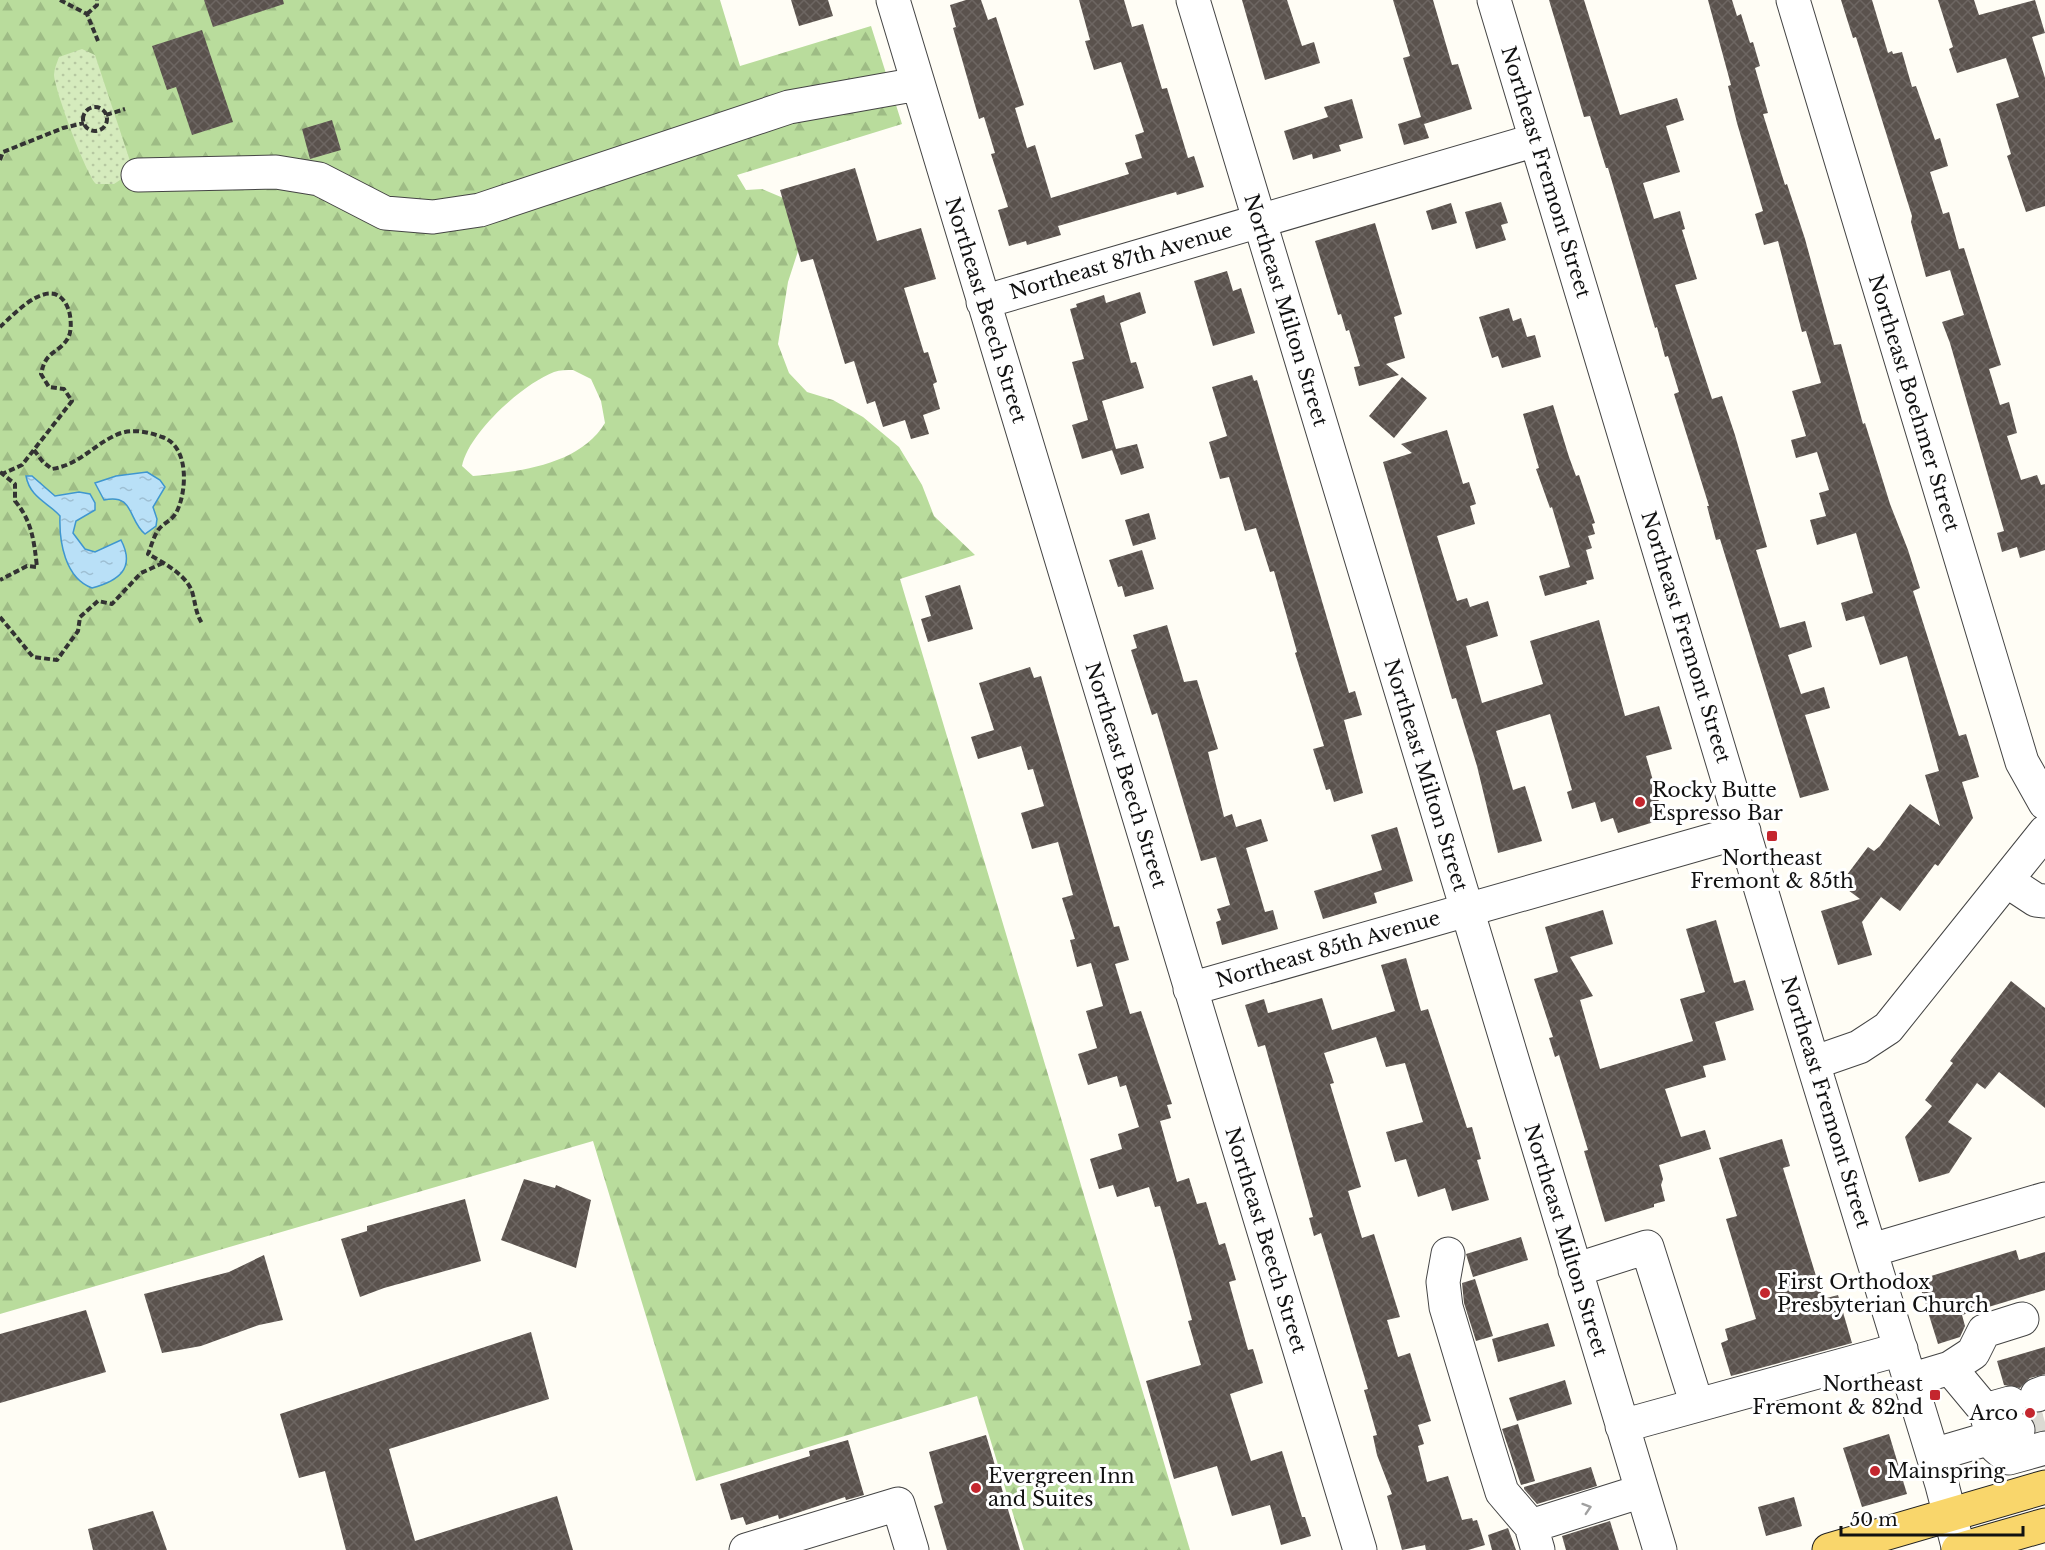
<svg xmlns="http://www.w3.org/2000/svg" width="2045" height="1550" font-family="'Libre Baskerville',serif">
  <defs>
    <pattern id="forest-firs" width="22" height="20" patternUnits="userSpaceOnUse" patternTransform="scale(1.5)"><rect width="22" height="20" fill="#b9dc9c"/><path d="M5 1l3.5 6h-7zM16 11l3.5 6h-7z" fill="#9ebc85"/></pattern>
    <pattern id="garden-dots" width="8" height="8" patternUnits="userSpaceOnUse" patternTransform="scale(1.5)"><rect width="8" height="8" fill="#d5ebbd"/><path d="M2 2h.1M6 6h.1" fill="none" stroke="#b6c8a1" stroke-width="1.8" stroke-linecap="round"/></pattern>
    <pattern id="water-ripples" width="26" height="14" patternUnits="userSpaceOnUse" patternTransform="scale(1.5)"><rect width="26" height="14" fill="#b9e0f7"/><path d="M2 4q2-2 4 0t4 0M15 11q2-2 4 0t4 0" fill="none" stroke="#9ebfd3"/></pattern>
    <pattern id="building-cross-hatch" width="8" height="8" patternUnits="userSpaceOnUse" patternTransform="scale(1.5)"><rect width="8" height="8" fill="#5a524d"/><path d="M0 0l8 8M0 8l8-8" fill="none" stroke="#6d6662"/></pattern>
  </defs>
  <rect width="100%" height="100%" fill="#fffdf5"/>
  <path fill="url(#forest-firs)" fill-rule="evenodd" d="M0,0H720L740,66L871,26L902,124L737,175L746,190L762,189L788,200L801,242L788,282L778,344L789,373L807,392L833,400L863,417L899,447L922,485L934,516L975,555L900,579L1190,1550H1024L977,1396L696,1481L593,1141L0,1314ZM573,370L591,379L601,401L605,423C580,465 518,472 473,476L462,466C469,432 523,384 554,372C560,370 567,370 573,370Z"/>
  <path fill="url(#garden-dots)" d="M82,49L95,55L130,161L129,174L114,184H96C86,174 55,91 54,75C54,69 57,63 59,57Z"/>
  <path fill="url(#water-ripples)" stroke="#3f96cf" stroke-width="1.5" d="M147,472L160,480L165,487L153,507L157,519L156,526L145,534C128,520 134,493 104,500L95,483L116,476Z
    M26,476H32L55,496L79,492L90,494L95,503V510L76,521L73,533L85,549L95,552L121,540C136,569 118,581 92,588C65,578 59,542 60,516C49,503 30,498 26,476Z"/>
  <path fill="url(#building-cross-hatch)" d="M204,0H283L284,4L213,27Z
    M791,0H828L833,16L799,26Z
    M966,0H981L988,20L996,17L1024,105L1015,108L1027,148L1035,145L1051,198L1129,174L1125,163L1142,158L1135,135L1144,132L1121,62L1094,70L1085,41L1090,40L1079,0H1124L1132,27L1143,24L1162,89L1167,88L1188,158L1194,156L1204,187L1177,195L1176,192L1058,226L1061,235L1027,245L1026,241L1009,246L998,210L1008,207L991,154L995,153L984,117L979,119L953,28L956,27L950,5Z
    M1242,0H1287L1302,46L1314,42L1320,63L1265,80Z
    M1393,0H1433L1452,65L1458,64L1472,109L1424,124L1429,138L1404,145L1398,124L1421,117L1403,58L1410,56Z
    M1549,0H1584L1620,115L1677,98L1684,120L1666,126L1680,172L1643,183L1654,219L1680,211L1685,229L1682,230L1697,279L1675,285L1712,399L1722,396L1735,435L1767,547L1756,550L1780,628L1805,621L1812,647L1788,655L1801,694L1824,687L1830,708L1805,715L1829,790L1800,798L1720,539L1716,540L1707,506H1709L1674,394L1679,392L1668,356L1665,357L1657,327L1655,328L1608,168H1606L1590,116L1584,117Z
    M1708,0H1732L1737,16L1741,14L1750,43L1753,42L1760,66L1755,68L1768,113L1763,114L1785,185L1787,184L1805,239L1834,345L1841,344L1863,424L1865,423L1890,504L1908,550L1920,588L1913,591L1959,736L1966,734L1979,777L1962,782L1973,818L1938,866L1935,864L1900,911L1881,897L1862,922L1872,955L1838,965L1821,911L1860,899L1840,884L1868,847L1874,851L1880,846L1910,804L1940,826L1925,775L1939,771L1907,656L1880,665L1864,616L1846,621L1841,603L1873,593L1856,533L1817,545L1810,520L1826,516L1819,493L1829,490L1817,452L1796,458L1791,440L1806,436L1792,391L1821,383L1806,331L1802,332L1778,241L1764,245L1755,214L1763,211L1737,123L1728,86L1731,85Z
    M1841,0H1872L1888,53L1892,51L1893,54L1902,52L1912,87L1916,86L1935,140L1940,138L1948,166L1930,172L1943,214L1949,212L1959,249L1964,248L2001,365L1989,369L2000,405L2009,402L2017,433L2007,436L2021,480L2037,475L2041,485L2045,484V550L2020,558L2017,547L2002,552L1997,533L2004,531L1950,343L1942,322L1964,315L1950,270L1926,277L1911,222L1912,216L1856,37L1853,38Z
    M1938,0H1974L1979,15L2035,0L2045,33L2032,37L2045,78V206L2026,212L2007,156L2011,154L1996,104L2019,97L2006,58L1957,73L1949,49L1953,47Z
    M202,30L233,122L192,135L176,87L167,90L152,46Z
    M1352,99L1363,138L1339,145L1341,151L1313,159L1312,154L1293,160L1284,131L1328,117L1324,107Z
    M332,120L341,150L310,159L302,129Z
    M855,168L877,241L921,228L936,279L904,288L924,353L928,352L937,382L933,384L940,409L923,415L929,434L911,439L905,420L883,427L875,401L867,404L854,361L845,364L813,259L801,262L780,190Z
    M1501,202L1508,223L1501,225L1506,240L1476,249L1465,212Z
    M1451,203L1457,223L1432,230L1426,211Z
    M1375,223L1402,314L1394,317L1405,358L1386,364L1399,375L1359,386L1354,367L1360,366L1349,330L1346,331L1341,314L1338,315L1315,241Z
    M1227,271L1233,291L1241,288L1255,333L1213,346L1194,281Z
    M1140,292L1146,313L1120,323L1131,363L1136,362L1144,388L1102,401L1116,449L1082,459L1072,425L1088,420L1072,362L1084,359L1070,309L1077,307L1076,304L1104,295L1106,303Z
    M1509,308L1513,321L1521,318L1527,337L1535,335L1541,357L1502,368L1498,356L1492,358L1479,317Z
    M1252,375L1254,381L1257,380L1349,693L1355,691L1362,715L1344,720L1363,793L1334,802L1330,789L1326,790L1313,749L1324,746L1295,653L1297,652L1274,571L1270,572L1256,528L1245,531L1229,477L1220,479L1209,442L1227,436L1212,387Z
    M1402,377L1427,398L1394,438L1369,416Z
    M1553,405L1569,457L1576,476L1579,475L1595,523L1592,524L1595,534L1588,536L1592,548L1586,550L1594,579L1586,581L1587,584L1545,596L1539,576L1570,567L1552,507L1550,508L1536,469L1539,468L1523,414Z
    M1447,430L1463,484L1469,482L1476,504L1470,506L1475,524L1437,536L1457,601L1467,598L1470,607L1488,601L1498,636L1466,646L1482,703L1543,684L1530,641L1599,620L1625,716L1659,706L1672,749L1646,756L1664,819L1618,833L1613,818L1601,822L1595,802L1572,809L1567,792L1572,790L1550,714L1496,731L1513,790L1525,786L1542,841L1498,853L1477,766L1456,698L1452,699L1383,462L1412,453L1401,444Z
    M1137,444L1144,468L1121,475L1112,450Z
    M1149,513L1156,539L1133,546L1125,520Z
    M1142,550L1154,589L1125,597L1122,586L1118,587L1109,560Z
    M960,585L973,629L928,642L921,619L931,616L925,596Z
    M1167,625L1184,682L1197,680L1218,749L1208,752L1224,817L1232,814L1236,827L1261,819L1268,841L1246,848L1265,912L1273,910L1278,929L1222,945L1216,922L1221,920L1217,909L1230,905L1216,857L1201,861L1157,713L1152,715L1131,650L1137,648L1133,635Z
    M1030,667L1034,678L1041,676L1114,927L1119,926L1129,960L1115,964L1130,1014L1141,1011L1172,1104L1167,1105L1171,1118L1160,1121L1177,1182L1189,1178L1197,1204L1206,1202L1219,1245L1225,1243L1236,1280L1229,1282L1248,1350L1253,1349L1263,1383L1230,1394L1251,1461L1282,1451L1302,1517H1305L1311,1536L1281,1545L1270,1505L1232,1516L1217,1466L1174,1479L1146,1381L1201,1365L1188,1321L1192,1320L1175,1258L1160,1206L1155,1207L1149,1187L1117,1197L1113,1185L1099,1189L1090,1159L1122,1149L1118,1134L1139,1127L1126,1085L1120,1087L1117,1076L1088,1085L1078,1054L1097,1048L1086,1011L1103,1006L1091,963L1077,967L1070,940L1075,939L1062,898L1073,895L1058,842L1032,849L1021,813L1044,806L1033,769L1028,770L1021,746L978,759L971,737L994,730L979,683Z
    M1397,827L1413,881L1374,893L1377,903L1323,919L1314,891L1382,870L1371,835Z
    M1603,910L1613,944L1570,957L1593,996L1580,1000L1600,1069L1693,1041L1680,999L1705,992L1686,929L1716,920L1734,983L1745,980L1754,1010L1715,1022L1726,1060L1703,1066L1706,1077L1665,1089L1681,1137L1705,1130L1711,1149L1659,1165L1663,1179L1661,1185L1665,1201L1654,1204V1207L1605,1222L1584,1151L1588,1150L1559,1055L1555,1057L1549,1038L1553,1037L1534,979L1558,972L1545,927Z
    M1406,958L1421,1011L1428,1009L1467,1128L1472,1127L1481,1159L1477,1160L1489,1200L1452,1211L1445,1188L1418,1197L1406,1159L1395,1162L1386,1132L1423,1122L1405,1063L1386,1067L1376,1037L1324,1053L1334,1083L1330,1084L1361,1187L1348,1191L1362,1238L1374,1234L1400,1317L1387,1320L1398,1357L1410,1353L1431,1421L1418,1425L1424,1444L1418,1446L1427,1482L1448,1476L1462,1520L1472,1518L1473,1521L1477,1520L1485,1545L1468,1550H1426L1425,1545L1402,1550L1387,1496L1392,1494L1377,1455L1373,1436L1377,1435L1364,1390L1368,1389L1365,1379L1321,1233L1314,1236L1309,1218L1313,1217L1265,1045L1258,1047L1245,1005L1264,999L1268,1013L1322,998L1332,1030L1395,1011L1381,965Z
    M2011,981L2045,1008V1108L1999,1072L1985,1089L1977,1083L1948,1122L1972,1138L1949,1173L1919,1182L1905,1137L1932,1106L1925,1100L1953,1063L1950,1061Z
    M1782,1139L1790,1166L1783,1168L1823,1299L1838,1295L1852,1343L1731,1376L1721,1343L1728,1340L1725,1329L1756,1319L1726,1219L1737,1216L1719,1158Z
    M524,1179L555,1188L556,1185L591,1200L576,1268L501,1240Z
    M465,1199L481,1261L384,1288L360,1297L341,1239L367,1231V1226Z
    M1521,1237L1528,1260L1473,1277L1466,1254Z
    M2016,1250L2019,1260L2045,1252V1290L1962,1315L1965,1326L1960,1337L1938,1344L1918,1280Z
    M264,1255L283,1320L259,1325L201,1346L162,1353L144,1294L229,1272Z
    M1475,1279L1493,1336L1476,1341L1464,1303L1462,1283Z
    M86,1310L106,1372L0,1403V1334Z
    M1548,1323L1555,1346L1498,1362L1492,1339Z
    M531,1332L549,1399L389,1449L415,1541L557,1496L573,1550H346L325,1471L299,1478L280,1414Z
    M2045,1347V1374L2030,1378L2020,1388L2004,1385L1997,1361Z
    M1565,1380L1572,1404L1517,1421L1509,1398Z
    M2027,1410L2042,1413L2045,1430L2036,1431L2031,1417L2025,1413Z
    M1518,1424L1535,1481L1521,1485L1502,1429Z
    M1889,1434L1907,1494L1862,1507L1843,1448Z
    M986,1435L1020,1550H947L934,1506L943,1503L929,1452Z
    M848,1440L864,1495L846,1500L845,1497L779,1519L778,1515L746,1525L743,1517L731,1520L720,1484L810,1456L809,1451Z
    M1591,1467L1597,1486L1537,1504L1524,1489V1487Z
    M1794,1497L1802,1526L1766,1536L1758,1507Z
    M153,1511L167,1550H93L88,1529Z
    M1610,1521L1619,1550H1566L1562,1536Z
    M1508,1528L1516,1550H1492L1488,1535Z"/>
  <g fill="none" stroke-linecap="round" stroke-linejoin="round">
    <path stroke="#dbdad3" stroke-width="33" stroke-dasharray="33 16" stroke-linecap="butt" d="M2018,1430L2045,1422"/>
    <defs>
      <path id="minor" d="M893,0L1360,1550
        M1193,0L1660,1550
        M1494,0L1813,1063L1942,1485L1959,1550
        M1793,0L2022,762L2045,803
        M138,175L276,172L319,179L385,213L433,217L480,210L789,107L918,84
        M983,302L1536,140
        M2007,881L2036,900L2045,901
        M1190,989L1744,831
        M1813,1063L1859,1047L1888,1028L2045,832
        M1872,1250L2045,1199
        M1448,1254L1443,1282L1446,1307L1488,1447L1502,1492L1531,1526L1538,1550
        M1575,1270L1647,1247L1697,1405
        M1950,1368L1973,1353L1984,1331L2022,1319
        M1910,1380L1950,1368L1985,1410
        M2037,1395L2045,1392
        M2010,1403L1985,1410L1996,1447L2009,1458L2045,1448
        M1622,1426L1901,1349
        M1933,1455L2018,1430
        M1531,1526L1642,1491
        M746,1550L898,1504L912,1550"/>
      <path id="major" d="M1829,1550L2045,1487
        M1958,1550L2045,1525"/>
    </defs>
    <use href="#minor" stroke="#444" stroke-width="35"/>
    <use href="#major" stroke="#222" stroke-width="35"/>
    <path stroke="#333" stroke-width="4" stroke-dasharray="6 3" stroke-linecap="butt" d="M60,0L87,14L98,41
      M87,14L97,5V0
      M83 119a12 12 0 1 1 24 0a12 12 0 1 1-24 0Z
      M106,115L125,109
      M0,160L3,152L63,128L84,123
      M0,327C16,312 55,270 69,311C71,318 72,331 68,338C58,355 46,349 41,374L49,387L64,389L72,401L22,465L2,474
      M34,450L43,462L52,469C82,464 94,443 121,433C135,429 149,432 162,437C190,446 187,493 176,513C172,520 164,523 159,529C154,535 151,547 148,554C164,563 189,576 193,595C196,607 196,614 203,625
      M0,472L15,484V501C32,521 34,541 37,567L27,566L0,580
      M0,617L33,657L57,660L78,631L80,617L98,601L112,604L141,573L163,563"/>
    <use href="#minor" stroke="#fff" stroke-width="33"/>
    <use href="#major" stroke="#f9d66b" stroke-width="33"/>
  </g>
  <defs><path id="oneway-chevron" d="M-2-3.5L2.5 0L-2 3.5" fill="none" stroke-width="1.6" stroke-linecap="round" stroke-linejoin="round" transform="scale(1.5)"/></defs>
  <use stroke="#a0a0a0" href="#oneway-chevron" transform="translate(1587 1508) rotate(-18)"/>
  <g fill="#c4262e" stroke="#fff" stroke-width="2">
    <circle cx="1640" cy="802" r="6"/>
    <rect x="1766" y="830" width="12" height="12" rx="3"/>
    <circle cx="1765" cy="1293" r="6"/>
    <rect x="1929" y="1389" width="12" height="12" rx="3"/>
    <circle cx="2030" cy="1413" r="6"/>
    <circle cx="1875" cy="1471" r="6"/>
    <circle cx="976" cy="1488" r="6"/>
  </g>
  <g text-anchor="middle" stroke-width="6" stroke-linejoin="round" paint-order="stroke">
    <g font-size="20" fill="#111" stroke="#fff">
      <text transform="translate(1546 172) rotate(73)" y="7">Northeast Fremont Street</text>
      <text transform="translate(1121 261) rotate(-16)" y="7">Northeast 87th Avenue</text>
      <text transform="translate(986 310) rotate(73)" y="7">Northeast Beech Street</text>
      <text transform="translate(1286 310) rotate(73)" y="7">Northeast Milton Street</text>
      <text transform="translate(1914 403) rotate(73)" y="7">Northeast Boehmer Street</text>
      <text transform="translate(1686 637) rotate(73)" y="7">Northeast Fremont Street</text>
      <text transform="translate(1126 775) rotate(73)" y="7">Northeast Beech Street</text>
      <text transform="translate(1426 775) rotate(73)" y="7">Northeast Milton Street</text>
      <text transform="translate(1328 949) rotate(-16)" y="7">Northeast 85th Avenue</text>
      <text transform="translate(1826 1102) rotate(73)" y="7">Northeast Fremont Street</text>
      <text transform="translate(1266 1240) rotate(73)" y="7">Northeast Beech Street</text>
      <text transform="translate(1566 1240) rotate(73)" y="7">Northeast Milton Street</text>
    </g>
    <g font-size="20" fill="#111" stroke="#fff" text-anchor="start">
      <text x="1652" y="797">Rocky Butte<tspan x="1652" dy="23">Espresso Bar</tspan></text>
      <text x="1772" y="865" text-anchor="middle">Northeast<tspan x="1772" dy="23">Fremont &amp; 85th</tspan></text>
      <text x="1777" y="1289">First Orthodox<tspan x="1777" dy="23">Presbyterian Church</tspan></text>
      <text x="1923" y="1391" text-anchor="end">Northeast<tspan x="1923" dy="23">Fremont &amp; 82nd</tspan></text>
      <text x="2018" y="1420" text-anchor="end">Arco</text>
      <text x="1887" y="1478">Mainspring</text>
      <text x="988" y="1483">Evergreen Inn<tspan x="988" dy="23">and Suites</tspan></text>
    </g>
  </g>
  <path d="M1841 1526v9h182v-9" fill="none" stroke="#111111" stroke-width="3"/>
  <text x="1850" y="1526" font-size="18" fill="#111111" stroke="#ffffff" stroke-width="4.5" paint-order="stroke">50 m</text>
</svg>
